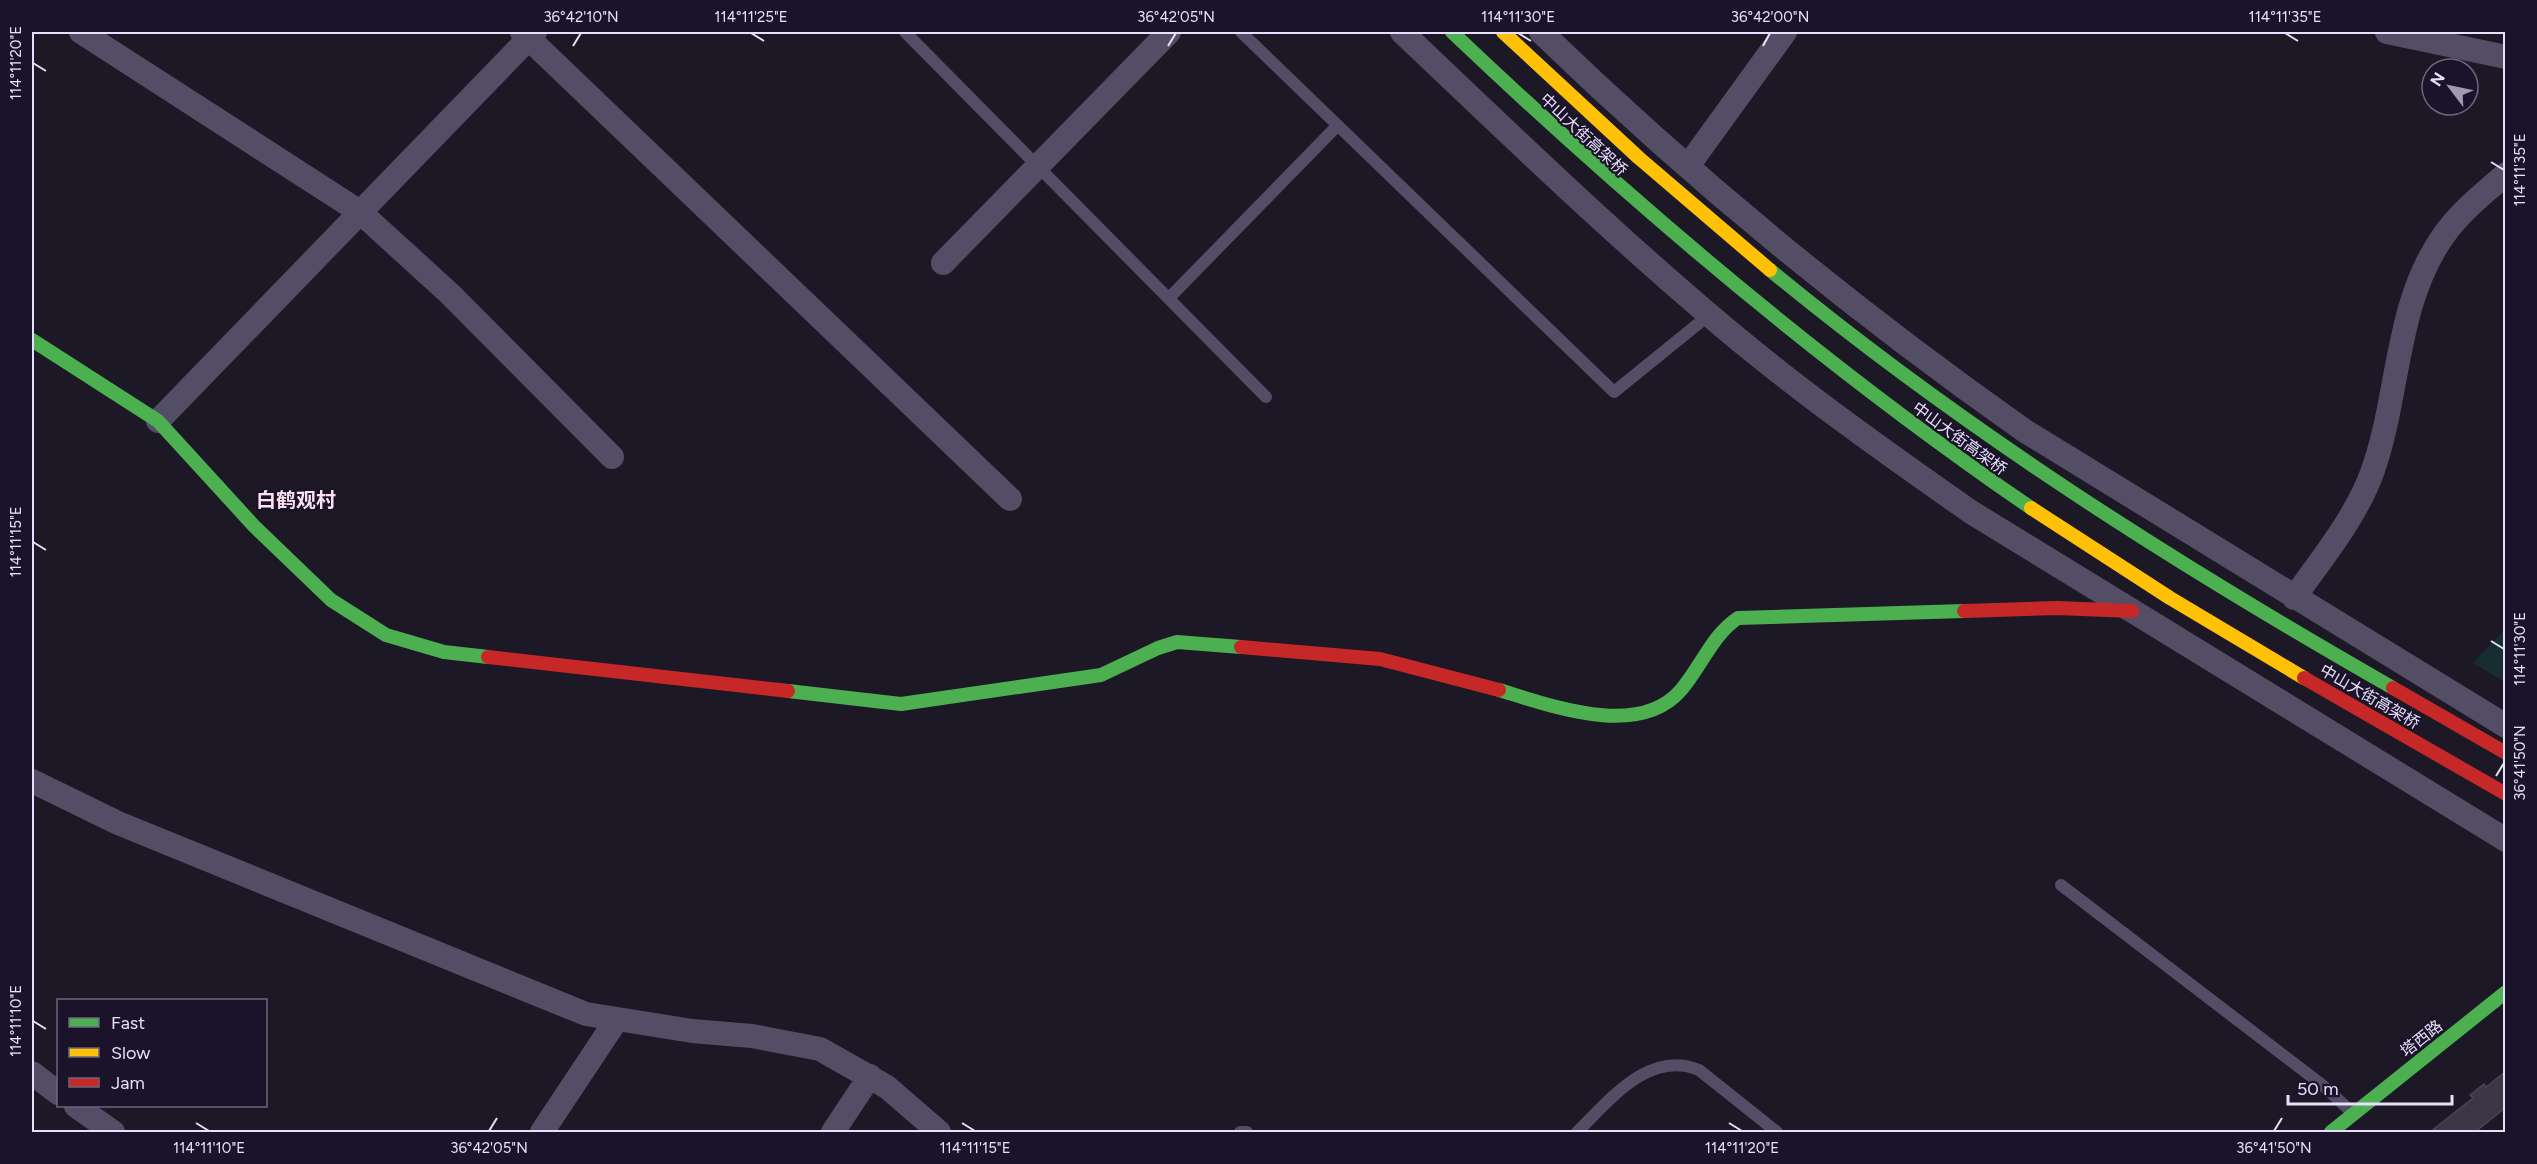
<svg xmlns="http://www.w3.org/2000/svg" width="2537" height="1164" font-family="Figtree,'Noto Sans SC',sans-serif">
  <rect width="100%" height="100%" fill="#1c1825"/>
  <path fill="#182d31" d="M2505,629V682L2473,663Z"/>
  <path fill="#3c3746" stroke="#4a4457" stroke-width="1.5" d="M2505,1072V1108L2475,1132H2430L2473,1098L2470,1095L2484,1084L2486,1087Z"/>
  <g fill="none" stroke-linecap="round" stroke-linejoin="round">
    <path stroke="#534e65" stroke-width="12" d="M905,32L1266,397
      M1241,32L1614,392L1709,315
      M1170,297L1337,126
      M2061,885L2321,1084L2353,1113
      M1240,1132H1247
      M1577,1132C1609,1101 1649,1049 1699,1070L1777,1132"/>
    <path stroke="#534e65" stroke-width="24" d="M81,32L360,212L450,294L612,457
      M522,32L1010,499
      M1402,32C1508,133 1614,235 1727,330C1805,395 1888,454 1971,512L2506,840
      M1541,32C1692,178 1853,310 2025,431L2506,726
      M2387,32L2506,57
      M1688,166L1785,32
      M943,263L1169,32
      M158,421L535,32
      M2294,598C2322,558 2357,516 2373,470C2400,393 2395,303 2444,235C2460,212 2485,192 2506,174
      M32,781L118,823L586,1014L692,1031L752,1036L820,1049L887,1087L939,1132
      M32,1073L58,1093
      M76,1106L113,1132
      M542,1132L617,1019
      M833,1132L870,1076"/>
    <path stroke="#4caf50" stroke-width="14" d="M1452,32C1634,205 1824,366 2031,508
      M1770,270C1964,430 2176,564 2393,688
      M32,340L158,421L254,526L331,600L386,635L444,652L488,657
      M1499,690C1552,706 1639,739 1681,690C1701,667 1712,635 1738,618L1964,611
      M788,691L901,704L1101,675L1158,648L1177,642L1241,647
      M2331,1132L2506,992"/>
    <path stroke="#ffc107" stroke-width="14" d="M1503,32L1639,158L1770,270
      M2031,508L2170,598L2304,678"/>
    <path stroke="#c62828" stroke-width="14" d="M1964,611L2057,608L2132,611
      M1241,647L1380,659L1499,690
      M488,657L788,691
      M2304,678L2506,794
      M2393,688L2506,753"/>
  </g>
  <path fill="none" stroke="#e7dffc" stroke-width="2" d="M751,33L764,41M1518,33L1531,41M2285,33L2298,41M573,46L581,33M1168,46L1176,33M1763,46L1770,33M33,63L46,71M2491,162L2504,170M33,542L46,550M2491,641L2504,649M2496,776L2504,763M33,1021L46,1029M196,1123L209,1131M962,1123L975,1131M1729,1123L1742,1131M489,1131L497,1118M2274,1131L2282,1118"/>
  <g text-anchor="middle" stroke-width="4.5" stroke-linejoin="round" paint-order="stroke">
    <g font-size="16" fill="#e7dffc" stroke="#1b132a">
      <text transform="translate(1584 134) rotate(43)" y="6">中山大街高架桥</text>
      <text transform="translate(1960 438) rotate(36)" y="6">中山大街高架桥</text>
      <text transform="translate(2370 696) rotate(30)" y="6">中山大街高架桥</text>
      <text transform="translate(2421 1038) rotate(-38)" y="6">塔西路</text>
    </g>
    <g font-size="20" font-weight="bold" fill="#fce1ee" stroke="#1b132a">
      <text x="296" y="507">白鹤观村</text>
    </g>
  </g>
  <rect width="2537" height="1164" fill="none" stroke="#1b132a" stroke-width="66"/>
  <rect x="57" y="999" width="210" height="108" fill="#1b132a" stroke="#6d657e" stroke-width="1.5"/>
  <rect x="69" y="1018" width="30" height="9" fill="#4caf50" stroke="#6d657e" stroke-width="1.5"/>
  <text x="111" y="1029" font-size="18" fill="#e7dffc">Fast</text>
  <rect x="69" y="1048" width="30" height="9" fill="#ffc107" stroke="#6d657e" stroke-width="1.5"/>
  <text x="111" y="1059" font-size="18" fill="#e7dffc">Slow</text>
  <rect x="69" y="1078" width="30" height="9" fill="#c62828" stroke="#6d657e" stroke-width="1.5"/>
  <text x="111" y="1089" font-size="18" fill="#e7dffc">Jam</text>
  <g transform="translate(2450 87) rotate(302)"><circle r="28" fill="#1b132a" stroke="#6d657e" stroke-width="1.5"/>
  <path d="M0-4.5L10 22L0 15L-10 22Z" fill="#a099b1"/>
  <text y="-9" font-size="16" font-weight="bold" text-anchor="middle" fill="#e7dffc">N</text>
  </g>
  <path d="M2288 1095v9h164v-9" fill="none" stroke="#e7dffc" stroke-width="3"/>
  <text x="2297" y="1095" font-size="18" fill="#e7dffc" stroke="#1b132a" stroke-width="4.5" paint-order="stroke">50 m</text>
  <rect x="33" y="33" width="2471" height="1098" fill="none" stroke="#e7dffc" stroke-width="2"/>
  <g font-size="15" text-anchor="middle" fill="#e7dffc">
    <text x="581" y="22">36°42'10"N</text>
    <text x="751" y="22">114°11'25"E</text>
    <text x="1176" y="22">36°42'05"N</text>
    <text x="1518" y="22">114°11'30"E</text>
    <text x="1770" y="22">36°42'00"N</text>
    <text x="2285" y="22">114°11'35"E</text>
    <text transform="translate(16 63) rotate(-90)" y="5">114°11'20"E</text>
    <text transform="translate(2520 170) rotate(-90)" y="5">114°11'35"E</text>
    <text transform="translate(16 542) rotate(-90)" y="5">114°11'15"E</text>
    <text transform="translate(2520 649) rotate(-90)" y="5">114°11'30"E</text>
    <text transform="translate(2520 763) rotate(-90)" y="5">36°41'50"N</text>
    <text transform="translate(16 1021) rotate(-90)" y="5">114°11'10"E</text>
    <text x="209" y="1153">114°11'10"E</text>
    <text x="489" y="1153">36°42'05"N</text>
    <text x="975" y="1153">114°11'15"E</text>
    <text x="1742" y="1153">114°11'20"E</text>
    <text x="2274" y="1153">36°41'50"N</text>
  </g>
</svg>
